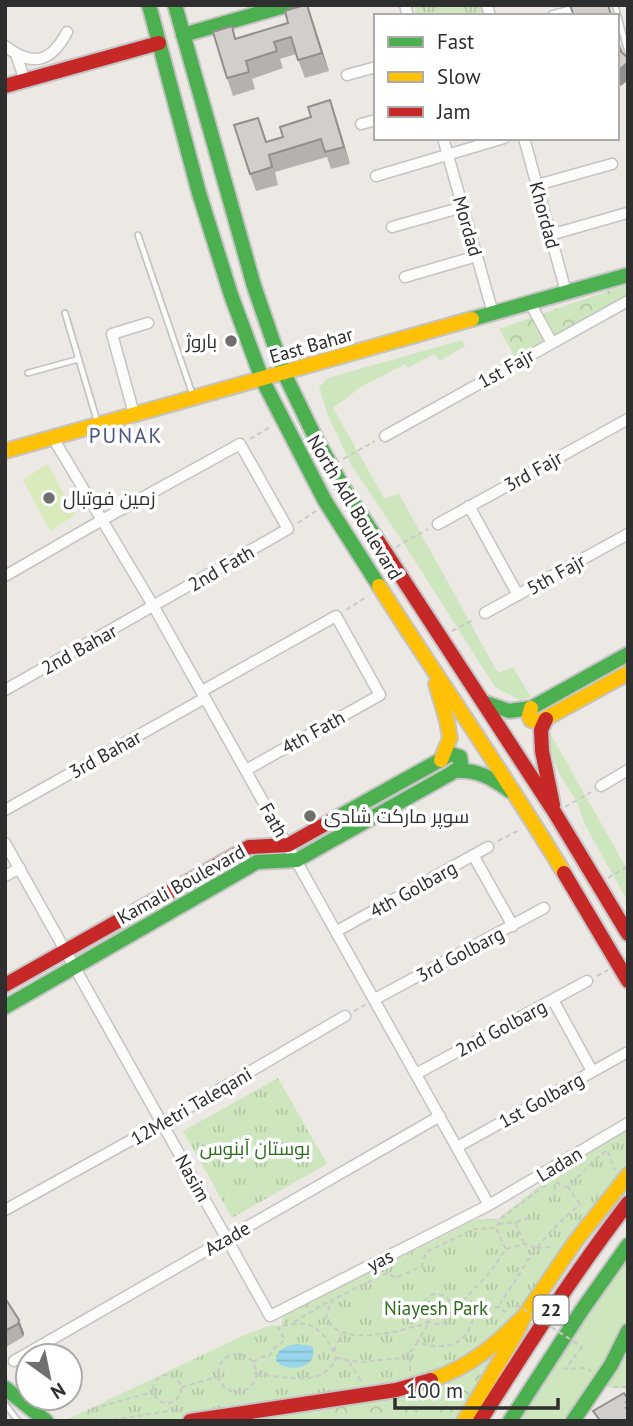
<svg xmlns="http://www.w3.org/2000/svg" width="633" height="1426" font-family="'PT Sans',Cairo,sans-serif">
  <defs>
    <pattern id="forest-crowns" width="20" height="18" patternUnits="userSpaceOnUse" patternTransform="scale(1.75)"><rect width="20" height="18" fill="#cee6be"/><path d="M2 6a3 3 0 1 1 6 0M12 15a3 3 0 1 1 6 0" fill="none" stroke="#b1c6a4"/></pattern>
    <pattern id="park-tufts" width="24" height="20" patternUnits="userSpaceOnUse" patternTransform="scale(1.75)"><rect width="24" height="20" fill="#cee6be"/><path d="M3 7l-1-3M5 7V3M7 7l1-3M15 17l-1-3M17 17v-4M19 17l1-3" fill="none" stroke="#b1c6a4"/></pattern>
    <pattern id="water-rules" width="6" height="5" patternUnits="userSpaceOnUse" patternTransform="scale(1.75)"><rect width="6" height="5" fill="#99d6ec"/><path d="M0 2.5h6" fill="none" stroke="#84b8cb"/></pattern>
  </defs>
  <rect width="100%" height="100%" fill="#ece8e4"/>
  <path fill="url(#forest-crowns)" d="M628,284V296L515,357L499,329Z
    M507,1342L461,1421H211Z"/>
  <path fill="url(#park-tufts)" d="M414,5H481L483,16H417Z
    M278,1078L327,1164L232,1218L183,1131Z
    M628,1130V1165L585,1218L505,1330L438,1374L169,1421H64L240,1337L268,1326L282,1325L283,1316L477,1219H498L548,1179L596,1146Z"/>
  <path fill="#cee6be" d="M462,340L465,346L440,361L434,354L408,368L405,364L361,387L333,408L384,498L399,494L498,673L513,667L531,697L519,700L495,687L408,550L352,466L328,416L319,387L328,378Z
    M550,733L628,871V902L585,825L577,802L559,773L550,749Z
    M628,1259V1319L621,1334L569,1421H520L592,1309Z
    M628,1343V1389L604,1387Z"/>
  <path fill="#d9eabb" d="M48,464L75,515L50,531L23,480Z"/>
  <path fill="url(#water-rules)" d="M297,1344L312,1346C320,1368 288,1374 276,1361L279,1351L288,1346Z"/>
  <g fill="none" stroke-linecap="round" stroke-linejoin="round">
    <defs>
      <path id="lane" d="M615,5L628,53
        M138,235L193,396
        M65,313L98,424
        M28,373L79,359
        M5,1404L18,1421"/>
      <path id="street" d="M405,5L408,16
        M487,5L490,16
        M553,16L568,12
        M5,46C32,67 51,63 67,32
        M16,54L25,81
        M347,75L376,67
        M361,124L376,120
        M443,138L493,313
        M524,138L566,292
        M376,176L504,138
        M537,185L612,164
        M392,227L463,207
        M550,235L627,213
        M405,277L477,256
        M530,303L552,343
        M134,414L112,334L148,323
        M385,436L628,301
        M53,438L154,607L489,1205
        M469,506L518,595
        M438,524L628,419
        M5,576L102,520L240,444L288,529L5,690
        M485,613L628,534
        M202,691L336,616L380,695L246,770
        M601,786L628,770
        M5,810L205,698
        M5,843L270,1316L489,1205L628,1123
        M473,855L513,926
        M5,876L20,868
        M337,931L488,847
        M375,999L544,908
        M553,1000L592,1071
        M416,1074L587,981
        M457,1147L626,1053
        M5,1210L162,1123L345,1016
        M14,1361L440,1116"/>
      <path id="fast" d="M149,5L199,193L231,295L262,379L325,501L379,586
        M175,5L254,286L284,373L314,435L344,489L378,541
        M183,35L288,5
        M472,319L628,275
        M483,702L509,711L531,708L628,654
        M454,771C477,769 492,778 510,791
        M5,1007L257,862L297,860L457,770L461,763L460,757L451,754L338,817
        M5,1388L46,1421
        M510,1421L582,1310L628,1245
        M573,1421L611,1365L628,1331"/>
      <path id="slow" d="M5,451L472,319
        M379,586C440,682 506,776 564,873
        M436,684L447,721L450,738L441,760
        M531,708L529,716L531,720L539,722L628,673
        M431,1380C472,1366 495,1345 525,1315
        M464,1421L514,1337L525,1315L575,1242L628,1175"/>
      <path id="jam" d="M5,86L159,43
        M378,541L555,813L628,934
        M546,719L541,730L542,751L553,805
        M564,873L628,981
        M5,985L249,847L288,845L338,817
        M190,1421L396,1390L431,1380
        M480,1421C527,1347 574,1273 628,1203"/>
    </defs>
    <use href="#lane" stroke="#c5c4c5" stroke-width="8"/>
    <use href="#street" stroke="#c5c4c5" stroke-width="13"/>
    <use href="#fast" stroke="#c5c4c5" stroke-width="18"/>
    <use href="#slow" stroke="#c5c4c5" stroke-width="18"/>
    <use href="#jam" stroke="#c5c4c5" stroke-width="18"/>
    <path stroke="#c9c9c8" stroke-width="2" stroke-dasharray="5 3.5" stroke-linecap="butt" d="M250,439L272,426
      M343,459L375,441
      M298,523L316,511
      M396,547L428,529
      M346,610L368,596
      M452,631L475,619
      M565,807L591,792
      M498,841L521,829
      M608,878L628,866
      M597,976L608,970
      M354,1011L365,1005
      M554,1198L555,1182L567,1187
      M580,1204L568,1187L597,1158L607,1150L615,1170
      M516,1222L529,1218
      M499,1224L515,1222L524,1243
      M537,1247L560,1222L580,1204
      M537,1248L552,1247
      M506,1249L496,1228L500,1219L547,1184
      M422 1309a15 15 0 1 1 30 0a15 15 0 1 1-30 0Z
      M457,1307L491,1271L506,1249L525,1244L536,1248L498,1307
      M452,1308L498,1307L507,1313
      M294,1322L331,1300
      M430,1322C404,1330 339,1350 326,1317L332,1300L387,1273L396,1278L422,1266L426,1252L474,1229L496,1228
      M428,1325L417,1342C451,1353 470,1343 476,1307
      M582,1347L565,1369L586,1368L592,1371
      M334,1351L342,1334
      M218 1373a19 19 0 1 1 38 0a19 19 0 1 1-38 0Z
      M336,1358L360,1362L403,1358L409,1354L417,1343
      M253,1362L262,1357L269,1356L276,1346L285,1340L278,1328C309,1316 325,1329 336,1358C324,1389 282,1376 256,1374
      M349,1362L361,1381
      M410,1371V1356
      M153 1389a14 14 0 1 1 28 0a14 14 0 1 1-28 0Z
      M182,1387L217,1377
      M613,1387H628
      M92,1421L89,1420L88,1414L92,1409L152,1392
      M104,1421L183,1409"/>
    <use href="#lane" stroke="#fcfcfb" stroke-width="4.5"/>
    <use href="#street" stroke="#fcfcfb" stroke-width="10"/>
    <use href="#fast" stroke="#4caf50" stroke-width="14"/>
    <use href="#slow" stroke="#ffc107" stroke-width="14"/>
    <use href="#jam" stroke="#c62828" stroke-width="14"/>
    <path stroke="#c9c9c8" stroke-width="2" stroke-dasharray="5 3.5" stroke-linecap="butt" d="M516,1304L582,1347"/>
  </g>
  <path fill="#b4b1af" d="M313,22L329,71L305,78L296,54L280,59L283,68L252,79L255,89L233,96L227,78L232,26L236,39Z
    M617,36L624,55L621,86L617,84Z
    M336,117L350,164L331,169L327,157L275,172L278,185L256,191L250,174L267,142Z
    M5,1298L19,1320L24,1333L23,1337L6,1347L5,1345Z"/>
  <path fill="#92908e" d="M307,5L313,22L329,71L322,53Z
    M619,43L624,56L618,49Z
    M628,62V80L621,86L617,72Z
    M330,100L336,117L350,164L344,147Z
    M19,1320L24,1333L23,1337L18,1324Z"/>
  <path fill="#d1cecb" stroke="#92908e" stroke-width="2" d="M304,5H307L322,53L298,60L291,37L274,42L277,51L246,61L249,72L227,78L213,32L232,26L235,39L288,23L285,11Z
    M570,5H608L611,15L610,16H574Z
    M617,36L619,43L618,49L628,58V62L617,72Z
    M330,100L344,147L325,152L321,139L269,155L272,167L250,174L234,125L258,118L266,142L283,137L280,127L311,117L308,107Z
    M5,1298L19,1320L18,1324L5,1331Z
    M624,1393L628,1399V1401L626,1402L628,1407L626,1408L628,1411V1421H596L599,1419L593,1411Z"/>
  <g fill="#706f6e" stroke="#fff" stroke-width="2.5">
    <circle cx="231" cy="341" r="7"/>
    <circle cx="49" cy="498" r="7"/>
    <circle cx="310" cy="816" r="7"/>
  </g>
  <g text-anchor="middle" stroke-width="7" stroke-linejoin="round" paint-order="stroke">
    <rect fill="#fff" stroke="#6d6d6d" stroke-width="2" x="533.5" y="1295.5" width="35" height="29" rx="5"/>
    <g font-size="18" font-weight="bold" fill="#2e2e2e">
      <text x="551" y="1316">22</text>
    </g>
    <g font-size="19" fill="#2e2e2e" stroke="#fff">
      <text transform="translate(545 215) rotate(75)" y="7">Khordad</text>
      <text transform="translate(468 226) rotate(74)" y="7">Mordad</text>
      <text transform="translate(311 345) rotate(-16)" y="7">East Bahar</text>
      <text transform="translate(506 368) rotate(-29)" y="7">1st Fajr</text>
      <text transform="translate(533 471) rotate(-29)" y="7">3rd Fajr</text>
      <text transform="translate(355 507) rotate(59)" y="7">North Adl Boulevard</text>
      <text transform="translate(221 568) rotate(-30)" y="7">2nd Fath</text>
      <text transform="translate(556 574) rotate(-29)" y="7">5th Fajr</text>
      <text transform="translate(79 649) rotate(-29)" y="7">2nd Bahar</text>
      <text transform="translate(313 732) rotate(-29)" y="7">4th Fath</text>
      <text transform="translate(105 754) rotate(-29)" y="7">3rd Bahar</text>
      <text transform="translate(274 820) rotate(60)" y="7">Fath</text>
      <text transform="translate(181 884) rotate(-29)" y="7">Kamali Boulevard</text>
      <text transform="translate(413 889) rotate(-29)" y="7">4th Golbarg</text>
      <text transform="translate(460 954) rotate(-28)" y="7">3rd Golbarg</text>
      <text transform="translate(501 1028) rotate(-28)" y="7">2nd Golbarg</text>
      <text transform="translate(541 1100) rotate(-29)" y="7">1st Golbarg</text>
      <text transform="translate(191 1106) rotate(-30)" y="7">12Metri Taleqani</text>
      <text transform="translate(559 1164) rotate(-31)" y="7">Ladan</text>
      <text transform="translate(193 1178) rotate(61)" y="7">Nasim</text>
      <text transform="translate(227 1238) rotate(-30)" y="7">Azade</text>
      <text transform="translate(380 1260) rotate(-27)" y="7">yas</text>
    </g>
    <g font-size="19" fill="#2e2e2e" stroke="#fff" text-anchor="start">
      <text x="217" y="348" text-anchor="end">باروژ</text>
      <text x="63" y="505">زمین فوتبال</text>
      <text x="324" y="823">سوپر مارکت شادی</text>
    </g>
    <g font-size="19" fill="#2c6e1b" stroke="#fff">
      <text x="255" y="1155">بوستان آبنوس</text>
      <text x="436" y="1315">Niayesh Park</text>
    </g>
    <g font-size="21" letter-spacing="2" fill="#4d5680" stroke="#fff">
      <text x="126" y="443">PUNAK</text>
    </g>
  </g>
  <rect width="633" height="1426" fill="none" stroke="#2e2e2e" stroke-width="14"/>
  <rect x="374" y="14" width="245" height="126" fill="#ffffff" stroke="#ababab" stroke-width="2"/>
  <rect x="388" y="37" width="35" height="10" fill="#4caf50" stroke="#ababab" stroke-width="2"/>
  <text x="437" y="49" font-size="21" fill="#2e2e2e">Fast</text>
  <rect x="388" y="72" width="35" height="10" fill="#ffc107" stroke="#ababab" stroke-width="2"/>
  <text x="437" y="84" font-size="21" fill="#2e2e2e">Slow</text>
  <rect x="388" y="107" width="35" height="10" fill="#c62828" stroke="#ababab" stroke-width="2"/>
  <text x="437" y="119" font-size="21" fill="#2e2e2e">Jam</text>
  <g transform="translate(49 1377) rotate(147)"><circle r="33" fill="#ffffff" stroke="#ababab" stroke-width="2"/>
  <path d="M0-5L12 26L0 18L-12 26Z" fill="#706f6e"/>
  <text y="-10" font-size="19" font-weight="bold" text-anchor="middle" fill="#2e2e2e">N</text>
  </g>
  <path d="M395 1398v10h163v-10" fill="none" stroke="#2e2e2e" stroke-width="3.5"/>
  <text x="406" y="1398" font-size="21" fill="#2e2e2e" stroke="#ffffff" stroke-width="5" paint-order="stroke">100 m</text>
</svg>
